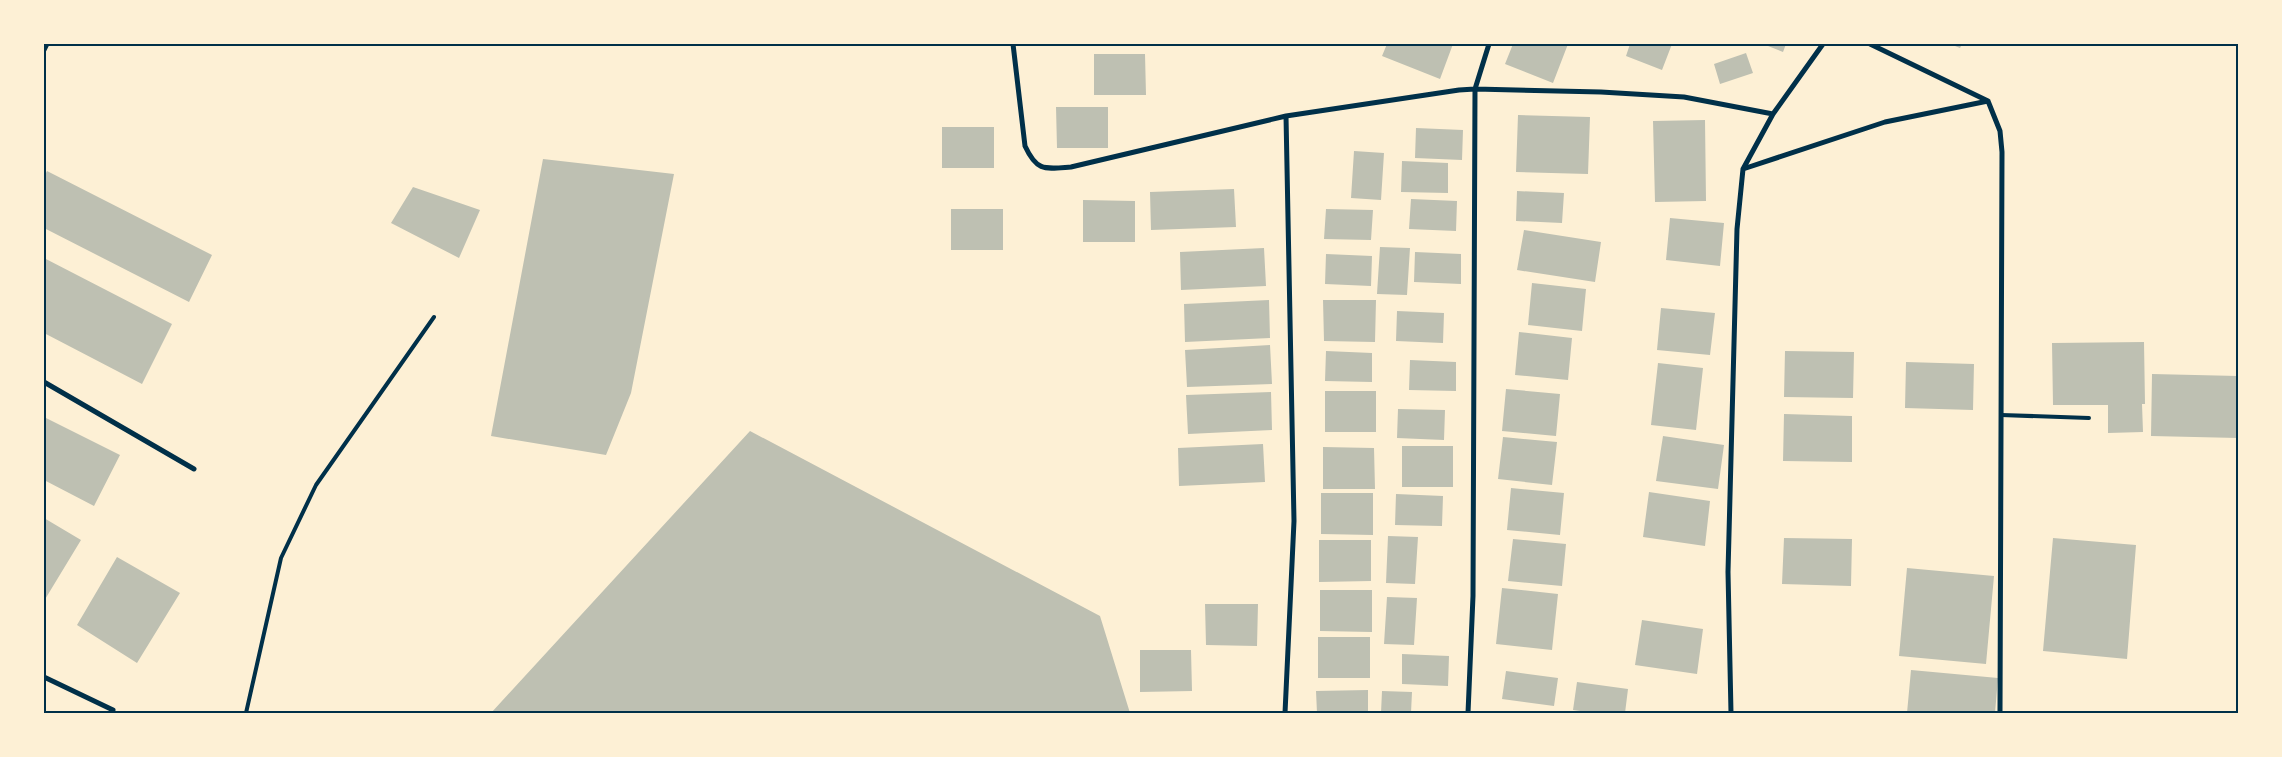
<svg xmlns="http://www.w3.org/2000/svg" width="2282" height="757" font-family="'Crimson Pro',serif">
  <rect width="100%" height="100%" fill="#fdf0d5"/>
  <path fill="#bec0b2" d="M1387,44H1453L1440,79L1382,56Z
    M1513,44H1568L1553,83L1505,64Z
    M1630,44H1672L1662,70L1626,56Z
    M1763,44H1786L1783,52Z
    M1950,44H1962L1960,48Z
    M1746,53L1753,73L1720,84L1714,64Z
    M1094,54H1145L1146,95H1094Z
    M1056,107H1108V148H1057Z
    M1518,115L1590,117L1588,174L1516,172Z
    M1705,120L1706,201L1655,202L1653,121Z
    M942,127H994V168H942Z
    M1416,128L1463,130L1462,160L1415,158Z
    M1354,151L1384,153L1381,200L1351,198Z
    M543,159L674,174L631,393L606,455L491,436Z
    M1402,161L1448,163V193L1401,192Z
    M47,171L212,255L189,302L44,228V177Z
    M413,187L480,210L459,258L391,223Z
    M1234,189L1236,227L1151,230L1150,192Z
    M1517,191L1564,193L1562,223L1516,221Z
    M1411,199L1457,201L1456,231L1409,229Z
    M1083,200L1135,201V242H1083Z
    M951,209H1003V250H951Z
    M1326,209L1373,210L1371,240L1324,239Z
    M1670,218L1724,223L1720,266L1666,260Z
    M1524,230L1601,242L1595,282L1517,270Z
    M1380,247L1410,248L1407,295L1377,294Z
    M1264,248L1266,286L1181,290L1180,252Z
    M1415,252L1461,254V284L1414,282Z
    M1326,254L1372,256L1371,286L1325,284Z
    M44,258L172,324L142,384L44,333Z
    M1532,283L1586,289L1582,331L1528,325Z
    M1269,300L1270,338L1185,342L1184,304Z
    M1323,300H1376L1375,342L1324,341Z
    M1661,308L1715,313L1710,355L1657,350Z
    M1397,311L1444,313L1443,343L1396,341Z
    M1519,332L1572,338L1568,380L1515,375Z
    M2144,342L2145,404H2142L2143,432L2108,433V405H2053L2052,343Z
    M1270,345L1272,384L1187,387L1185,350Z
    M1326,351L1372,353V382L1325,381Z
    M1785,351L1854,352L1853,398L1784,397Z
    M1410,360L1456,362V391L1409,390Z
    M1906,362L1974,364L1973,410L1905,408Z
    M1658,363L1703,368L1696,430L1651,425Z
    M2152,374L2238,376V438L2151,436Z
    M1506,389L1560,394L1556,436L1502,431Z
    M1325,391H1376V432H1325Z
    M1271,392L1272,430L1188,434L1186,395Z
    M1398,409L1445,410L1444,440L1397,438Z
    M1784,414L1852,416V462L1783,461Z
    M44,417L120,455L94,506L44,480Z
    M750,431L1100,616L1130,713H491Z
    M1663,436L1724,445L1718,489L1656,481Z
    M1503,437L1557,442L1552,485L1498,479Z
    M1263,444L1265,482L1179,486L1178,448Z
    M1402,446H1453V487H1402Z
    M1323,447L1374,448L1375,489H1323Z
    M1511,488L1564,493L1560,535L1507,530Z
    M1649,492L1710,501L1705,546L1643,537Z
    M1321,493H1373V535L1321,534Z
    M1396,494L1443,496L1442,526L1395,525Z
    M44,518L81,540L44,601Z
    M1388,536L1418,537L1415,584L1386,583Z
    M1784,538L1852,539L1851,586L1782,584Z
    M2053,538L2136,545L2127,659L2043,651Z
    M1513,539L1566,544L1562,586L1508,581Z
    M1319,540H1371V581L1319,582Z
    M117,557L180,593L137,663L77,625Z
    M1907,568L1994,576L1986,664L1899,656Z
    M1502,588L1558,594L1552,650L1496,644Z
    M1320,590H1372V632L1320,631Z
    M1387,597L1417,598L1414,645L1384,644Z
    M1205,604H1258L1257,646L1206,645Z
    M1642,620L1703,629L1697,674L1635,665Z
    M1318,637H1370V678H1318Z
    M1140,650H1191L1192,691L1140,692Z
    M1402,654L1449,656L1448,686L1402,684Z
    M1911,670L1998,678L1995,713H1907Z
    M1506,671L1558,678L1554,706L1502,699Z
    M1577,682L1628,689L1625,713H1594L1573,710Z
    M1368,690V713H1317L1316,691Z
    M1382,691L1412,692L1411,713H1381Z"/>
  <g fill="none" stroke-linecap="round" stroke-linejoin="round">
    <path stroke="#003049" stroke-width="4" d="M2001,415L2089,418
      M246,713L281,558L316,485L434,317"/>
    <path stroke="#003049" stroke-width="5" d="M1013,44L1025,146C1037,172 1045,169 1071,167L1286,116
      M1870,44L1988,101
      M44,50L47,44
      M1743,169L1885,122L1988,101L2000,131L2002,152L2000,713
      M44,382L194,469
      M44,677L113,710
      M1285,713L1294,521L1286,116L1459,90L1475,89L1601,92L1684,97L1773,114
      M1468,713L1473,596L1475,89L1489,44
      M1731,713L1728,572L1737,229L1743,169L1773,114L1823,44"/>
  </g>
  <rect width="2282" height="757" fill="none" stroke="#fdf0d5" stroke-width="90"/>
  <rect x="45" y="45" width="2192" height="667" fill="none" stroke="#003049" stroke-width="2"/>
</svg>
